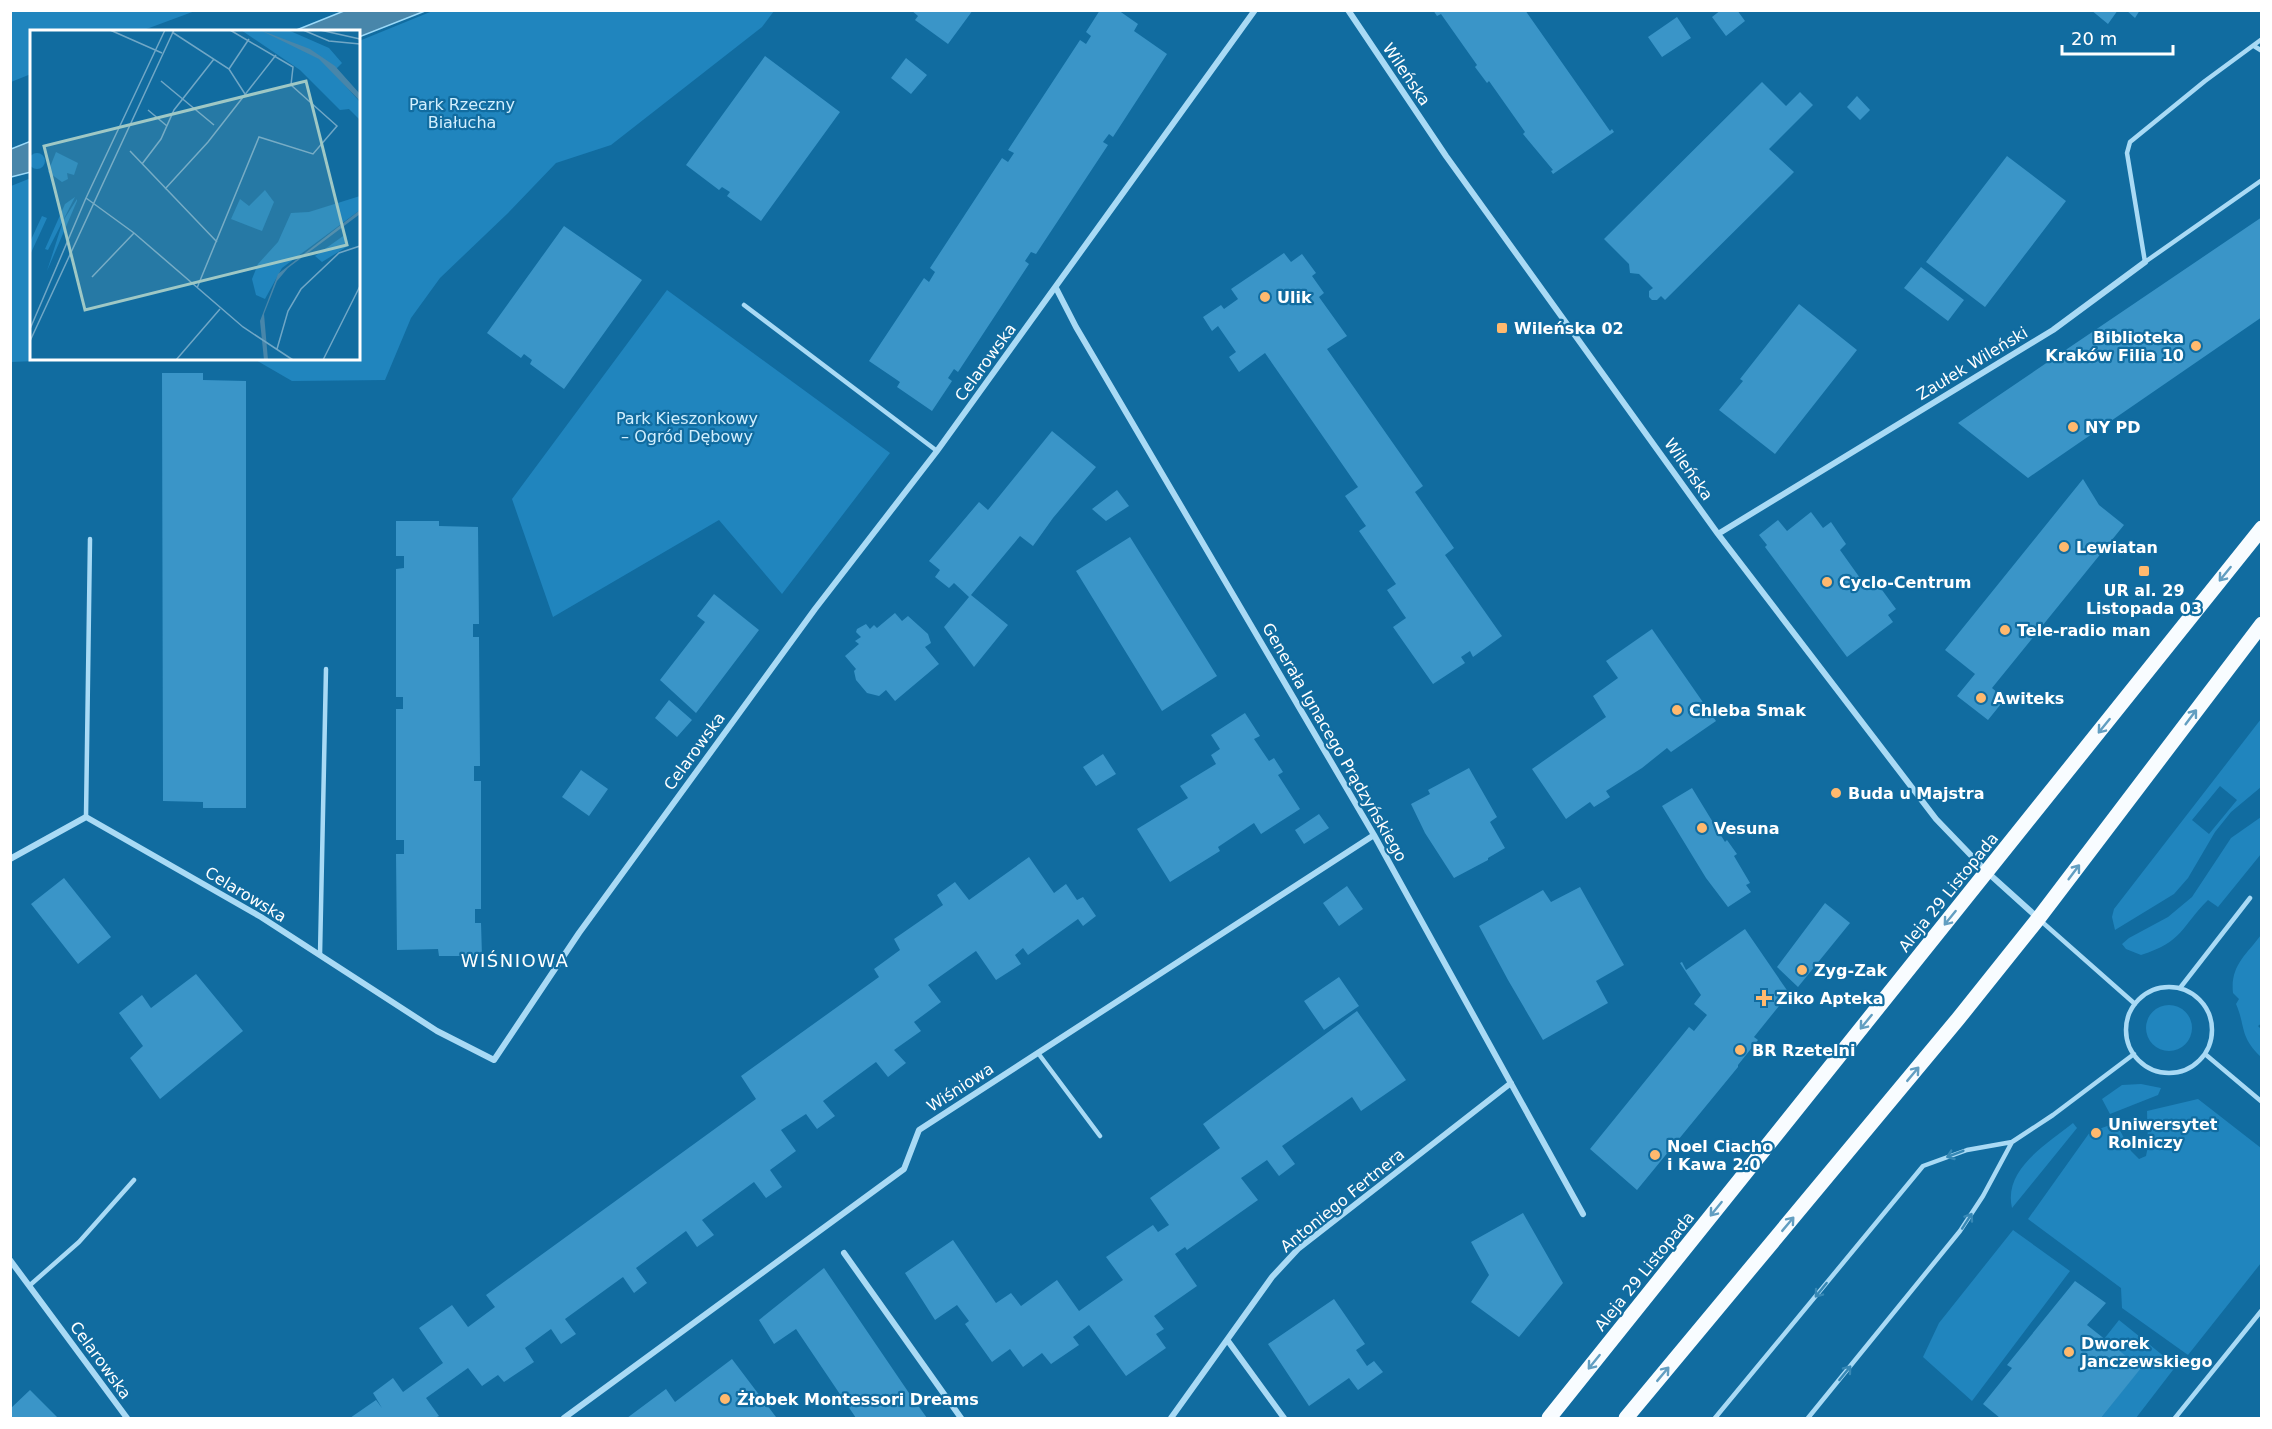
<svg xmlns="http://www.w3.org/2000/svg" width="2272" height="1429" font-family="'DejaVu Sans',sans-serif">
  <rect width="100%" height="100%" fill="#116ca0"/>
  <path fill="#2085be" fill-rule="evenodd" d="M11,10H195V11L141,31L32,32L31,74L11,82Z
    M435,10L774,11L762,27L611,145L556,163L507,214L440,278L411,318L385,380L292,381L254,359L358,358L359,41Z
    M31,178L32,358L85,359L11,362V186Z
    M667,290L890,453L782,594L719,520L553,617L512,499Z
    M2261,719V787L2231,812L2215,832L2188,878L2174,894L2115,930L2112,917L2114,909ZM2220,786L2237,800L2209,834L2192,820Z
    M2261,817V854L2218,907L2208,900C2180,928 2184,941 2141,955L2126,949L2122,944L2129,938L2168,917L2192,897L2231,838Z
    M2261,935L2262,1023L2258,1026L2261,1029V1057C2239,1036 2246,1027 2236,1004L2239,999L2233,993C2230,966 2246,955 2261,935Z
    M2146 1028a23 23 0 1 1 46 0a23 23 0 1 1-46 0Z
    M2141,1084L2161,1088L2158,1095L2110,1114L2102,1099L2122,1085Z
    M2198,1099L2261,1148V1263L2188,1355L2122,1308L2121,1288L2028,1219L2090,1132L2116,1123L2131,1151L2139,1159L2146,1156L2148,1146L2147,1111Z
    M2073,1123L2077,1128L2012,1208C2003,1169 2047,1144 2073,1123Z
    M2013,1230L2070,1271L1972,1401L1923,1357L1939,1323Z
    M2119,1320L2176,1366L2136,1418H2101L2140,1368L2104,1339Z"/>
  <path fill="#4886aa" stroke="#9bd9f8" stroke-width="1.5" d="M344,11V10L425,11L359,37L358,32L294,31Z
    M31,141V172L11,177V149Z"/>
  <path fill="#3a95c8" d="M911,10H973L948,44L915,20L918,16Z
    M1100,10H1118L1138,24L1134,31L1167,54L1113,137L1109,134L1103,142L1108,145L1036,254L1031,252L1025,261L1029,264L958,372L954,369L948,378L952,381L932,411L897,387L900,382L869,361L924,278L929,282L935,272L930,268L1002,158L1008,162L1014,153L1008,150L1080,40L1086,44L1091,36L1086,32Z
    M1433,10H1525L1610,131L1612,129L1614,132L1553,174L1551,171L1553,170L1523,134L1525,132L1489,81L1487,83L1475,67L1477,65L1441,14L1437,16Z
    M1721,10H1737L1745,21L1726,36L1712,17Z
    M2091,10H2118L2108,24Z
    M2126,10H2140L2135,18Z
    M1677,17L1691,38L1662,57L1648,37Z
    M765,56L840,112L761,221L727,196L730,192L722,187L719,190L686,165Z
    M906,58L927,75L911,94L891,78Z
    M1762,82L1786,106L1800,92L1813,105L1769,149L1794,172L1665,300L1661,296L1657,300H1652L1649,297V291L1653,288L1639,274L1630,273L1629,264L1604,239Z
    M1857,96L1870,110L1860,120L1847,107Z
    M2007,156L2066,201L1985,307L1926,262Z
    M2262,217V317L2028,478L1958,423Z
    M564,226L642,280L564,389L530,364L532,360L524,354L521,358L487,333Z
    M1284,253L1291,262L1302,254L1316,273L1312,276L1324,293L1319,297L1347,336L1327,349L1423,486L1415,492L1454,548L1445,555L1502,636L1473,657L1470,651L1461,657L1465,663L1433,684L1393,627L1406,618L1387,590L1396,584L1359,531L1366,526L1345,496L1358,487L1265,353L1239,372L1229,357L1236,352L1218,326L1212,331L1203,317L1221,305L1224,309L1238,299L1231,289Z
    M1921,267L1964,300L1948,321L1904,288Z
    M1799,304L1857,350L1775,454L1719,410L1743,381L1740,379Z
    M162,373H203V380L246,381V808H203V802L163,801Z
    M1052,431L1096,467L1053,518L1033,546L1020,536L971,595L1008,625L974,667L944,627L969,597L954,583L949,588L935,577L940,570L929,561L979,502L988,510Z
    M2083,479L2099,505L2124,525L1992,688L2005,699L1988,720L1957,696L1975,674L1945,650Z
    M1117,490L1129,506L1106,521L1092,509Z
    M1811,512L1823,528L1831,522L1846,544L1840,550L1865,585L1874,579L1896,609L1888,615L1893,622L1847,657L1765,547L1767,545L1759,535L1778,520L1787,531Z
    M396,521H439V526L478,527L479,624H473V637H479L480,766H474V781H481V909H475V923H481L482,956H439L438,949L397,950L396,854H404V840H396V709H403V697H396V569L404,568V556H396Z
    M1130,537L1217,676L1162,711L1076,571Z
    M714,594L759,630L696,713L660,680L705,622L697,616Z
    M895,613L902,621L908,616L928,634L931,643L925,647L939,664L895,701L886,690L879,696L867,693L856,680L854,671L856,669L845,656L859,644L855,641L861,637L856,632L857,629L866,624L870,629L874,625L877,628Z
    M1652,629L1716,721L1671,752L1667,748L1642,768L1606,791L1610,797L1594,807L1590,802L1566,819L1532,769L1606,717L1593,696L1618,678L1606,661Z
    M669,700L692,720L677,737L655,718Z
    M1245,713L1260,736L1254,739L1269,761L1274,758L1283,772L1278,775L1300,809L1261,834L1254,823L1218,847L1220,851L1170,882L1137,829L1188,798L1180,786L1216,764L1211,755L1220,749L1211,735Z
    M1103,754L1116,774L1096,786L1083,767Z
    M1469,768L1497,817L1490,822L1505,848L1488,858V860L1454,878L1425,833L1411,804L1430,794L1428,790Z
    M581,770L608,789L589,816L562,797Z
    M1692,788L1725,842L1727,840L1737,854L1734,856L1750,883L1746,885L1751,892L1728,907L1706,878L1662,806Z
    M1319,814L1329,828L1304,844L1295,830Z
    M1029,857L1054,893L1066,884L1077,900L1083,897L1096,916L1083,926L1078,919L1028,955L1023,948L1015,955L1021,964L996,980L976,951L928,985L941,1002L914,1022L921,1031L894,1050L906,1063L888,1077L876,1062L823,1101L835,1116L817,1129L806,1114L781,1130L796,1151L770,1170L782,1187L766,1198L754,1182L702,1220L714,1235L697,1247L686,1231L636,1268L647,1283L634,1293L623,1277L565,1319L576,1334L561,1344L551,1329L525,1348L534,1362L504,1382L498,1375L482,1386L468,1368L426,1398L439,1416L435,1418H350L376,1400L382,1408L373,1393L393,1378L403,1392L443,1363L419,1328L452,1305L468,1327L495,1307L486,1295L756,1099L741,1076L879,977L874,969L900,950L894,939L943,905L937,895L955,882L969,900Z
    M64,878L111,937L78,964L31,904Z
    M1347,886L1363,909L1339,926L1323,903Z
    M1580,887L1624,965L1596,981L1608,1003L1543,1040L1508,980L1479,926L1543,890L1551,902Z
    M1825,903L1850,923L1798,987L1777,967Z
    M1745,929L1793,999L1792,1000L1787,996L1754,1037L1758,1040L1738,1065V1067L1637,1190L1590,1149L1689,1027L1694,1031L1707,1015L1694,1004L1701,995L1680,963L1682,962L1686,970Z
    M196,974L243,1031L160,1099L130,1058L143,1046L119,1013L142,995L151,1008Z
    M1339,977L1359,1006L1324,1030L1304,1001Z
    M1357,1011L1406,1080L1361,1111L1352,1097L1282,1146L1295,1164L1279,1176L1267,1160L1241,1178L1258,1200L1187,1250L1185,1247L1175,1254L1197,1286L1154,1316L1164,1329L1156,1334L1166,1348L1126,1376L1089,1325L1073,1337L1079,1345L1051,1364L1042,1353L1023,1367L1010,1349L992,1362L965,1324L969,1321L957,1305L935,1320L905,1273L953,1240L996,1303L1011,1293L1021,1306L1057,1280L1079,1311L1123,1280L1106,1257L1153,1225L1158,1232L1169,1225L1150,1198L1220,1148L1203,1124Z
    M1523,1213L1563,1283L1519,1337L1471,1302L1489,1275L1471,1242Z
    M824,1268L909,1393L927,1418H856L796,1329L774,1344L759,1320Z
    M2075,1281L2106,1303L2087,1325L2141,1368L2101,1418H2000L1983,1404L2012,1368L2007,1365Z
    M1334,1299L1365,1344L1356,1350L1367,1366L1374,1361L1383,1372L1358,1390L1349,1378L1309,1406L1268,1344Z
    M732,1359L776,1417L773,1418H627L666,1389L675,1402Z
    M30,1390L58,1418H10V1409Z"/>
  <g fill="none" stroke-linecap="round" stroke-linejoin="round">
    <path stroke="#a9daf5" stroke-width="4.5" d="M2262,39L2205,81L2130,142L2127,153L2145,262L2262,180
      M2254,46L2262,51
      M744,305L937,451
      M86,817L90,539
      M2041,921L2135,1004
      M320,955L326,669
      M2126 1030a43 43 0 1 1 86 0a43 43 0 1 1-86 0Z
      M2180,988L2250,898
      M1038,1053L1100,1136
      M2205,1054L2262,1102
      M29,1286L79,1242L134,1180
      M1715,1418L1923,1166L1967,1150L2012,1142L2053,1115L2134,1054
      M1808,1418L1960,1231L1983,1196L2012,1142
      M2175,1418L2262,1310"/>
    <path stroke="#a9daf5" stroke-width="6" d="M1348,10L1446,156L1718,534L1936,819L1987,872L2038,918
      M1056,288L1076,327L1374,835L1583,1214
      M1718,534L2053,330L2145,262
      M10,859L86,817L261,917L437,1031L494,1060L579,933L815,609L937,451L1255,10
      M844,1253L961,1418
      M10,1260L127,1418
      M1228,1341L1284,1418
      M564,1418L904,1169L919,1130L1374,835
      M1171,1418L1272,1277L1298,1249L1511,1083"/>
    <path stroke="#f8fcff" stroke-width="15" d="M1549,1418L2262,528
      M1626,1418L1958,1019L2038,919L2262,624"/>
  </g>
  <defs><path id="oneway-shaft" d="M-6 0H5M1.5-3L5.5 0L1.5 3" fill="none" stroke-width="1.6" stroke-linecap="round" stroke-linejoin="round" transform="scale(1.5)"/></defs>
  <g stroke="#629ec1">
    <use href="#oneway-shaft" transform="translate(2225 574) rotate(129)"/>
    <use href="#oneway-shaft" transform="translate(2191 717) rotate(-53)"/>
    <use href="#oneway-shaft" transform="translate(2104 726) rotate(129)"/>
    <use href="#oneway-shaft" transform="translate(2074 872) rotate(-53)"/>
    <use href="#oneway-shaft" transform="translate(1950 918) rotate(129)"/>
    <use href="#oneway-shaft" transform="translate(1866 1022) rotate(129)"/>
    <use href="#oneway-shaft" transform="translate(1913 1074) rotate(-50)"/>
    <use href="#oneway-shaft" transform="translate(1716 1209) rotate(129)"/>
    <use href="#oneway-shaft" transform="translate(1788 1224) rotate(-50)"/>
    <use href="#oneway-shaft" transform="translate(1594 1362) rotate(129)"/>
    <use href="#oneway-shaft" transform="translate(1663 1374) rotate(-50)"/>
  </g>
  <g stroke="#3788b5">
    <use href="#oneway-shaft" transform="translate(1955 1154) rotate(159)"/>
    <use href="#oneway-shaft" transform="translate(1967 1221) rotate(-57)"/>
    <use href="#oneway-shaft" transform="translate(1821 1290) rotate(129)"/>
    <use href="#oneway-shaft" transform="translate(1845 1373) rotate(-51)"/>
  </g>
  <g fill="#ffb96e" stroke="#116ca0" stroke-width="2">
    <circle cx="1265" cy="297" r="6"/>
    <rect x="1496" y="322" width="12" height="12" rx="3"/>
    <circle cx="2196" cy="346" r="6"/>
    <circle cx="2073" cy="427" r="6"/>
    <circle cx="2064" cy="547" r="6"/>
    <rect x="2138" y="565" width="12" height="12" rx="3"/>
    <circle cx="1827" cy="582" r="6"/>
    <circle cx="2005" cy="630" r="6"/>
    <circle cx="1981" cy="698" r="6"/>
    <circle cx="1677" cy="710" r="6"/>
    <circle cx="1836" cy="793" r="6"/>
    <circle cx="1702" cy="828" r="6"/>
    <circle cx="1802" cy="970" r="6"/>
    <path d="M1761 989h6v6h6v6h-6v6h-6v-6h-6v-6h6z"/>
    <circle cx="1740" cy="1050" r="6"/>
    <circle cx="2096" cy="1133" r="6"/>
    <circle cx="1655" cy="1155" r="6"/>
    <circle cx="2069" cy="1352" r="6"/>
    <circle cx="725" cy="1399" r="6"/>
  </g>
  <g text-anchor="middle" stroke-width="4.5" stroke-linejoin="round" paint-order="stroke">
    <g font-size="16" fill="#fff" stroke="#116ca0">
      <text transform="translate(1407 74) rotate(56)" y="6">Wileńska</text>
      <text transform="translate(985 362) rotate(-54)" y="6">Celarowska</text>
      <text transform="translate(1972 363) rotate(-31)" y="6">Zaułek Wileński</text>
      <text transform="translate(1689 469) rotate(55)" y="6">Wileńska</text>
      <text transform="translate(1335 742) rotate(60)" y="6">Generała Ignacego Prądzyńskiego</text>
      <text transform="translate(694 751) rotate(-54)" y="6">Celarowska</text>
      <text transform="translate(1948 892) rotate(-51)" y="6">Aleja 29 Listopada</text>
      <text transform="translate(246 894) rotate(31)" y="6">Celarowska</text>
      <text transform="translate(960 1087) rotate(-33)" y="6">Wiśniowa</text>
      <text transform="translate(1342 1200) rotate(-39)" y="6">Antoniego Fertnera</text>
      <text transform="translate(1644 1271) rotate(-51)" y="6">Aleja 29 Listopada</text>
      <text transform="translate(101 1360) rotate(54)" y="6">Celarowska</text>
    </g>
    <g font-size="16" fill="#d2effe" stroke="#116ca0">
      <text x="462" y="110">Park Rzeczny<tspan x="462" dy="18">Białucha</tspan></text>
      <text x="687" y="424">Park Kieszonkowy<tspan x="687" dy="18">– Ogród Dębowy</tspan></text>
    </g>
    <g font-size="16" font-weight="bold" fill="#fff" stroke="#116ca0" text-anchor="start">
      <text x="1277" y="303">Ulik</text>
      <text x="1514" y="334">Wileńska 02</text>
      <text x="2184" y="343" text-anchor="end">Biblioteka<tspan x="2184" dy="18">Kraków Filia 10</tspan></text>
      <text x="2085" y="433">NY PD</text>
      <text x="2076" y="553">Lewiatan</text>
      <text x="1839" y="588">Cyclo-Centrum</text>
      <text x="2144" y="596" text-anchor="middle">UR al. 29<tspan x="2144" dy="18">Listopada 03</tspan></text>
      <text x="2017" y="636">Tele-radio man</text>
      <text x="1993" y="704">Awiteks</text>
      <text x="1689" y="716">Chleba Smak</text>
      <text x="1848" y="799">Buda u Majstra</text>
      <text x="1714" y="834">Vesuna</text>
      <text x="1814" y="976">Zyg-Zak</text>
      <text x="1776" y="1004">Ziko Apteka</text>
      <text x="1752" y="1056">BR Rzetelni</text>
      <text x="2108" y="1130">Uniwersytet<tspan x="2108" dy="18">Rolniczy</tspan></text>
      <text x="1667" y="1152">Noel Ciacho<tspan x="1667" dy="18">i Kawa 2.0</tspan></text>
      <text x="2081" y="1349">Dworek<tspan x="2081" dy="18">Janczewskiego</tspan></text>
      <text x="737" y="1405">Żłobek Montessori Dreams</text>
    </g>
    <g font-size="18" letter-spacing="1.5" fill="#fff" stroke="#116ca0">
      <text x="515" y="967">WIŚNIOWA</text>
    </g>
  </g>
  <g transform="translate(30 30)">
    <rect width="330" height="330" fill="#116ca0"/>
    <path d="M211,0H258L299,18L312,33L303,42L330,72V90L319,79L310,80L270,40ZM26,122L48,133L44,145L37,143L38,149L32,152L18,142ZM-1 131a8 8 0 1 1 16 0a8 8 0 1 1-16 0ZM235,160L244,172L232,201L201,189L210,169L219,176ZM330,166V180L252,238L235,269L226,265L222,249L228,234L248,212L261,183L279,182ZM45,167L18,220L15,219L35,174ZM47,169V171L17,241L33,191ZM12,186L17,188L0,225V212ZM316,204L318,216L292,232L285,226Z" fill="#2085be"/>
    <path d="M230,0L280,19L305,36L330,64V71L289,29ZM330,180V184L258,238L247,251L234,284L238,330H234L230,291L248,244Z" fill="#4886aa"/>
    <path fill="none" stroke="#70a7c6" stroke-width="1.5" d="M80,0L132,23M273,0L299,11L330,14M290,0L330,9M142,2L199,39L215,64M199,39L219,9M131,51L184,95M118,80L137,96M100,121L187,212M112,134L131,109L144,80L184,29M135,159L178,112L246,25M56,168L104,203L213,297L263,330M62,247L104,203M167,258L229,107L283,124L307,96L261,55L263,37L200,0M0,299L56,168L135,0M0,311L144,0M247,319L258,281L271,259L309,223L330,216M146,330L190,279M293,330L330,256"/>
    <path fill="#9fc8c5" fill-opacity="0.15" stroke="#9fc8c5" stroke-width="3" d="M276,51L317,215L55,280L14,116Z"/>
    <rect width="330" height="330" fill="none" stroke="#fff" stroke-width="3"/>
  </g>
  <rect width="2272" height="1429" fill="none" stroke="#ffffff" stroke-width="24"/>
  <path d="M2062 45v9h111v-9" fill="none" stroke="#ffffff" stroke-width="3"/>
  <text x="2071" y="45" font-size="18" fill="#ffffff" stroke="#116ca0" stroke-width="4.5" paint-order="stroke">20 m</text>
</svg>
